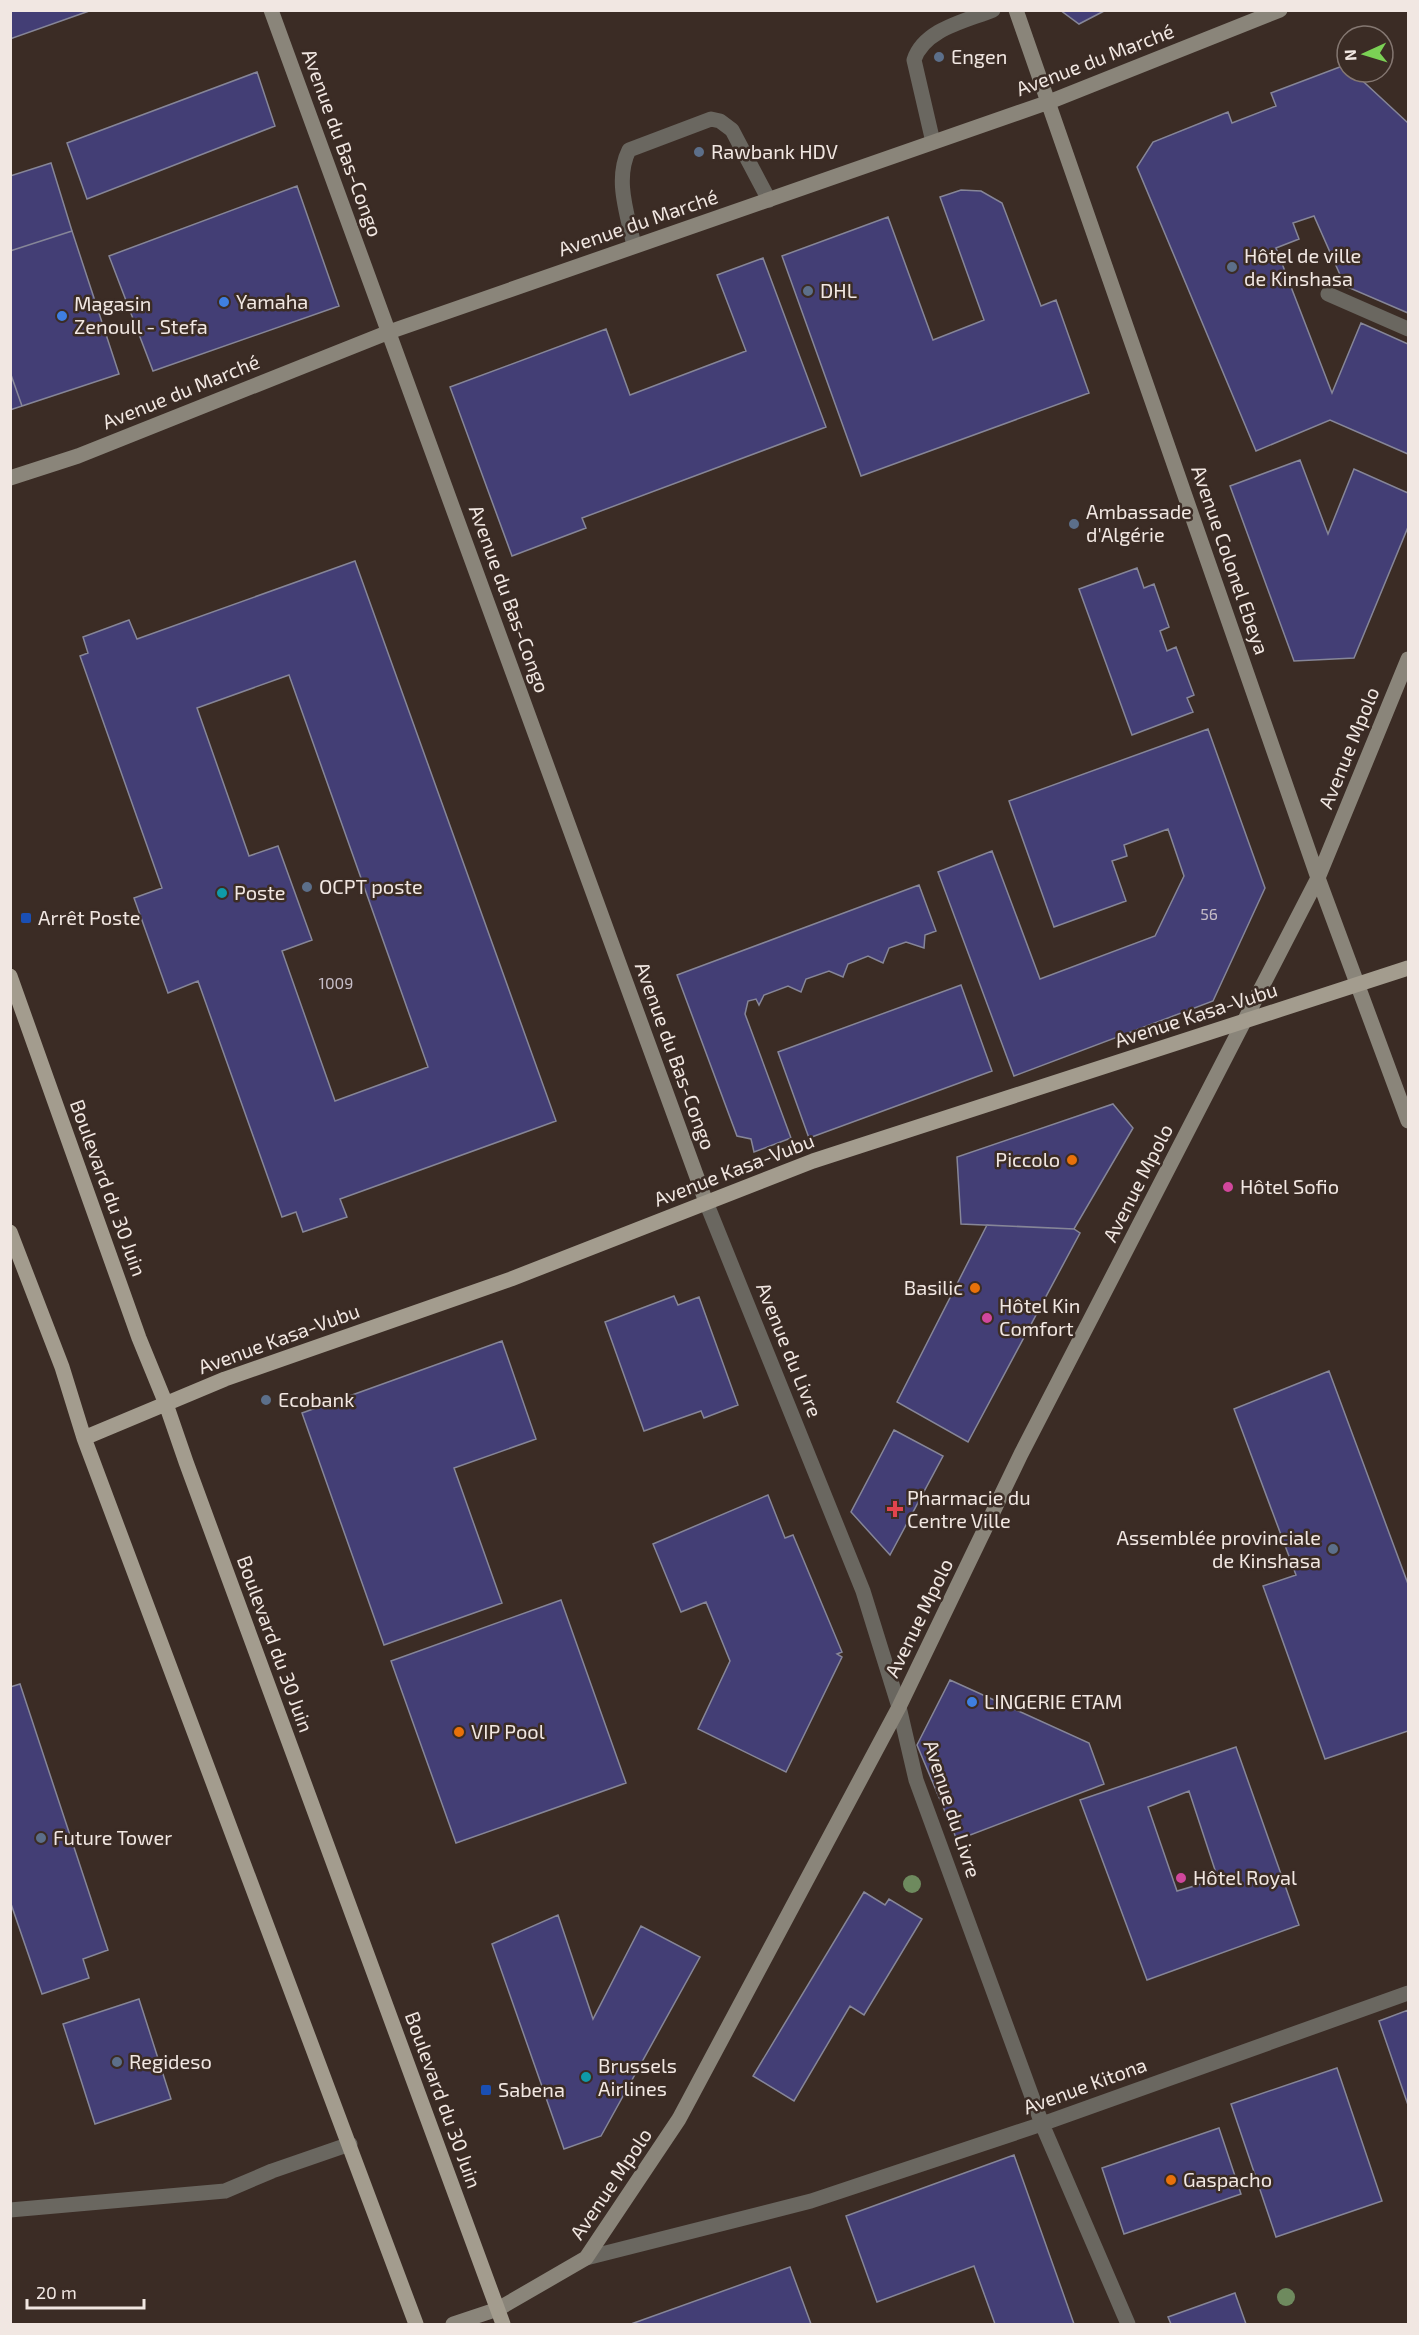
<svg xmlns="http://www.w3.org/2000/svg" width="1419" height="2335" font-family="'Exo 2',sans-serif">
  <rect width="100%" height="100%" fill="#3b2c25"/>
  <path fill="#433e75" stroke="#868698" stroke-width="1.5" fill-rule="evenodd" d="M10,10H92L10,39Z
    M1060,10H1106L1079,24Z
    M1345,65L1347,72H1353L1408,123V313L1345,286L1314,216L1293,223L1299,239L1276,248L1332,393L1361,323L1408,344V454L1330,420L1256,451L1137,167L1153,142L1228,112L1232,123L1276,106L1271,93Z
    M257,72L275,126L87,199L67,143Z
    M51,163L72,231L10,251V176Z
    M297,186L339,306L153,371L109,256Z
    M961,190L981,191L1002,203L1041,306L1056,300L1089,393L861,476L782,256L888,217L933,340L984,320L940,197Z
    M72,231L119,374L22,406L10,372V251Z
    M763,258L826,427L582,518L586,528L512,556L450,387L606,329L630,395L746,351L717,275Z
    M10,372L22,406L10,410Z
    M1300,460L1328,534L1354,469L1408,493V527L1354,658L1294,661L1230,486Z
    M355,561L556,1121L340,1199L347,1217L303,1232L296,1212L282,1217L198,981L168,993L134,898L162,888L80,656L88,653L83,637L129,620L137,639ZM289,675L428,1067L335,1101L282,951L312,940L278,846L249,856L197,708Z
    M1137,568L1144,588L1154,584L1169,627L1160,631L1167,651L1176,647L1194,695L1187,698L1193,712L1132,735L1079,589Z
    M1208,729L1265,888L1213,1001L1014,1076L938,872L992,851L1040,979L1155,936L1184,876L1168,829L1124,845L1127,856L1112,861L1126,901L1054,927L1009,801Z
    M919,885L936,931L925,935L924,948L906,942L889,948L883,963L868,956L848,964L843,977L829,971L806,979L801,992L788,986L764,995L759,1005L756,999L748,1001L745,1014L791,1138L754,1152L751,1139L737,1136L677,975Z
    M961,985L992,1071L809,1138L778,1052Z
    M1113,1104L1133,1128L1074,1229L961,1224L957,1157Z
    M987,1225L1074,1229L1080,1233L968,1442L897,1402Z
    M674,1296L678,1305L699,1297L738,1405L704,1418L701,1411L644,1431L605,1322Z
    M502,1341L536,1439L454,1468L502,1603L384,1645L302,1413Z
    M1329,1371L1408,1584V1731L1325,1759L1263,1586L1296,1575L1234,1409Z
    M894,1430L943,1456L890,1555L851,1512Z
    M768,1495L785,1538L793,1535L842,1652L837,1654L842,1657L786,1772L698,1729L730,1661L706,1602L681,1612L653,1544Z
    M561,1600L626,1783L456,1843L391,1661Z
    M950,1680L1089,1743L1104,1784L957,1840L917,1745Z
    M20,1684L108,1950L83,1959L89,1978L42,1994L10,1901V1687Z
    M1236,1747L1299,1925L1147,1980L1080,1800ZM1189,1791L1218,1879L1177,1891L1148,1807Z
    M864,1892L885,1905L889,1899L922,1919L864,2015L850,2006L794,2101L753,2076Z
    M558,1915L593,2019L641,1926L700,1957L601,2136L564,2149L492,1944Z
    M139,1999L171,2099L95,2124L63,2024Z
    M1408,2010V2105L1379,2021Z
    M1337,2068L1382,2201L1276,2237L1231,2104Z
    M1219,2128L1241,2194L1124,2234L1102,2168Z
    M1014,2155L1074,2324H995L974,2266L877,2302L846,2216Z
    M790,2267L811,2324H631Z
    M1235,2293L1246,2324H1171L1168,2317Z"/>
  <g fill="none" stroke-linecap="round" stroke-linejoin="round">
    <path stroke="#6a6760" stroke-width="15" d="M933,142L914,60C924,29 966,21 993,10
      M634,246C628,215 614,180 629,150L711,119L720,121L732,130L769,200
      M1328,294L1408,329
      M10,2210L225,2191L272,2171L350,2144"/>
    <path stroke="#6a6760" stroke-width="15" d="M706,1202L863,1591L899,1707L916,1780L1042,2124L1128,2324
      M586,2258L811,2201L1042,2124L1408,1993"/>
    <path stroke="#8a857a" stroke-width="15" d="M271,10L706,1202
      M1016,10L1318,878L1408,1121
      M10,478L78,456L389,332L1049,102L1280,10
      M453,2324L498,2309L586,2258L679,2119L899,1707L1021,1454L1318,878L1408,659"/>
    <path stroke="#a39c8e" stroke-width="15" d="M10,976L139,1338L166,1404L186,1462L503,2324
      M10,1232L62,1367L84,1438L416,2324
      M84,1438L225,1379L511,1279L813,1161L1408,968"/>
  </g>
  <g fill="#6e8a5e">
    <circle cx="912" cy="1884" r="9"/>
    <circle cx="1286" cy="2297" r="9"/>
  </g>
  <g fill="#5c6f8a" stroke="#3b2c25" stroke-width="2">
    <circle cx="939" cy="57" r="6"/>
    <circle cx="699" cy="152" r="6"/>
    <circle cx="1232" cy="267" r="6"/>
    <circle cx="808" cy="291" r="6"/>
    <circle cx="1074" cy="524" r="6"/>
    <circle cx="307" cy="887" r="6"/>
    <circle cx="266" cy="1400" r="6"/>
    <circle cx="1333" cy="1549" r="6"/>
    <circle cx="41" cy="1838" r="6"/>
    <circle cx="117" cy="2062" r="6"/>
  </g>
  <g fill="#3f7fe0" stroke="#3b2c25" stroke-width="2">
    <circle cx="224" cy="302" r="6"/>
    <circle cx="62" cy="316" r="6"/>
    <circle cx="972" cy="1702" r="6"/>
  </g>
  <g fill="#0f9aa8" stroke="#3b2c25" stroke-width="2">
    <circle cx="222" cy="893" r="6"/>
    <circle cx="586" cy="2077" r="6"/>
  </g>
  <g fill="#1a4fb4" stroke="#3b2c25" stroke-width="2">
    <rect x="20" y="912" width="12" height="12" rx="3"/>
    <rect x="480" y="2084" width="12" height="12" rx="3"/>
  </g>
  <g fill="#e8710a" stroke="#3b2c25" stroke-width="2">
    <circle cx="1072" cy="1160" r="6"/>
    <circle cx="975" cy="1288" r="6"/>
    <circle cx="459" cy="1732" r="6"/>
    <circle cx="1171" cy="2180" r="6"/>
  </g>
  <g fill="#d1479c" stroke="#3b2c25" stroke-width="2">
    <circle cx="1228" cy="1187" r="6"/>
    <circle cx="987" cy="1318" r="6"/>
    <circle cx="1181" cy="1878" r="6"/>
  </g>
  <path fill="#e0444e" stroke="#3b2c25" stroke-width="2" d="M892 1500h6v6h6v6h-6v6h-6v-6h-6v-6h6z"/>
  <g text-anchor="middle" stroke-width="5" stroke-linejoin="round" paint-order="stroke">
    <g font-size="16" fill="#c6bdc7">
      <text x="1209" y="920">56</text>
      <text x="336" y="989">1009</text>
    </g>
    <g font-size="20" fill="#f1e7e2" stroke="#3b2c25" text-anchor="start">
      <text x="951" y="64">Engen</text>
      <text x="711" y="159">Rawbank HDV</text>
      <text x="1244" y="263">Hôtel de ville<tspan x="1244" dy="23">de Kinshasa</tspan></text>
      <text x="820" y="298">DHL</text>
      <text x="236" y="309">Yamaha</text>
      <text x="74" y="311">Magasin<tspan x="74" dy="23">Zenoull - Stefa</tspan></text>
      <text x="1086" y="519">Ambassade<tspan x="1086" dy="23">d'Algérie</tspan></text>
      <text x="319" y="894">OCPT poste</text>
      <text x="234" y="900">Poste</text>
      <text x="38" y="925">Arrêt Poste</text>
      <text x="1060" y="1167" text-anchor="end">Piccolo</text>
      <text x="1240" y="1194">Hôtel Sofio</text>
      <text x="963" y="1295" text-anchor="end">Basilic</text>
      <text x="999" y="1313">Hôtel Kin<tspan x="999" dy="23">Comfort</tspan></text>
      <text x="278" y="1407">Ecobank</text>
      <text x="907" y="1505">Pharmacie du<tspan x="907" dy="23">Centre Ville</tspan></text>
      <text x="1321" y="1545" text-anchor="end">Assemblée provinciale<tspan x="1321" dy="23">de Kinshasa</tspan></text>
      <text x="984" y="1709">LINGERIE ETAM</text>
      <text x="471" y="1739">VIP Pool</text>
      <text x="53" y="1845">Future Tower</text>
      <text x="1193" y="1885">Hôtel Royal</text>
      <text x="129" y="2069">Regideso</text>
      <text x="598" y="2073">Brussels<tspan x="598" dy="23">Airlines</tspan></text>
      <text x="498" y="2097">Sabena</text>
      <text x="1183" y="2187">Gaspacho</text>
    </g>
    <g font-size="20" fill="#f1e7e2" stroke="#3b2c25">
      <text transform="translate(1095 60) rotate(-21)" y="7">Avenue du Marché</text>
      <text transform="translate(342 143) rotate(70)" y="7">Avenue du Bas-Congo</text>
      <text transform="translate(638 223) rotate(-19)" y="7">Avenue du Marché</text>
      <text transform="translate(181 392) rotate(-22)" y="7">Avenue du Marché</text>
      <text transform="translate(1230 560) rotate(71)" y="7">Avenue Colonel Ebeya</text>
      <text transform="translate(509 599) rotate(70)" y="7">Avenue du Bas-Congo</text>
      <text transform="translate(1349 748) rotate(-68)" y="7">Avenue Mpolo</text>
      <text transform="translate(1196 1015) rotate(-18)" y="7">Avenue Kasa-Vubu</text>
      <text transform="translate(675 1056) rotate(70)" y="7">Avenue du Bas-Congo</text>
      <text transform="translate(734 1170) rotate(-21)" y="7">Avenue Kasa-Vubu</text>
      <text transform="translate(1138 1183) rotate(-63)" y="7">Avenue Mpolo</text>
      <text transform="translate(108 1188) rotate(70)" y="7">Boulevard du 30 Juin</text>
      <text transform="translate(279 1339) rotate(-20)" y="7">Avenue Kasa-Vubu</text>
      <text transform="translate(789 1350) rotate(68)" y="7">Avenue du Livre</text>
      <text transform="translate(919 1618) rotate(-64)" y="7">Avenue Mpolo</text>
      <text transform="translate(275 1644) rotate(70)" y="7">Boulevard du 30 Juin</text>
      <text transform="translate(952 1809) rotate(72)" y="7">Avenue du Livre</text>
      <text transform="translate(1085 2086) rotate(-20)" y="7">Avenue Kitona</text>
      <text transform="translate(443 2100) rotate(70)" y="7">Boulevard du 30 Juin</text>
      <text transform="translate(611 2184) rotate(-56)" y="7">Avenue Mpolo</text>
    </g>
  </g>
  <rect width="1419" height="2335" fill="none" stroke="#f1e7e2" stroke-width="24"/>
  <g transform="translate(1365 54) rotate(266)"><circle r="28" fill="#3b2c25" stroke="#847771" stroke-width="1.5"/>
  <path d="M0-4.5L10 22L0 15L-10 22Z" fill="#7bd155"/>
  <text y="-9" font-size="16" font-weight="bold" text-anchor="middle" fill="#f1e7e2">N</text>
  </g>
  <path d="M27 2299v9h117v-9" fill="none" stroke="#f1e7e2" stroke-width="3"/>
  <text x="36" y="2299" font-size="18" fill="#f1e7e2" stroke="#3b2c25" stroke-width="4.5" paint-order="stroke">20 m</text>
</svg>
